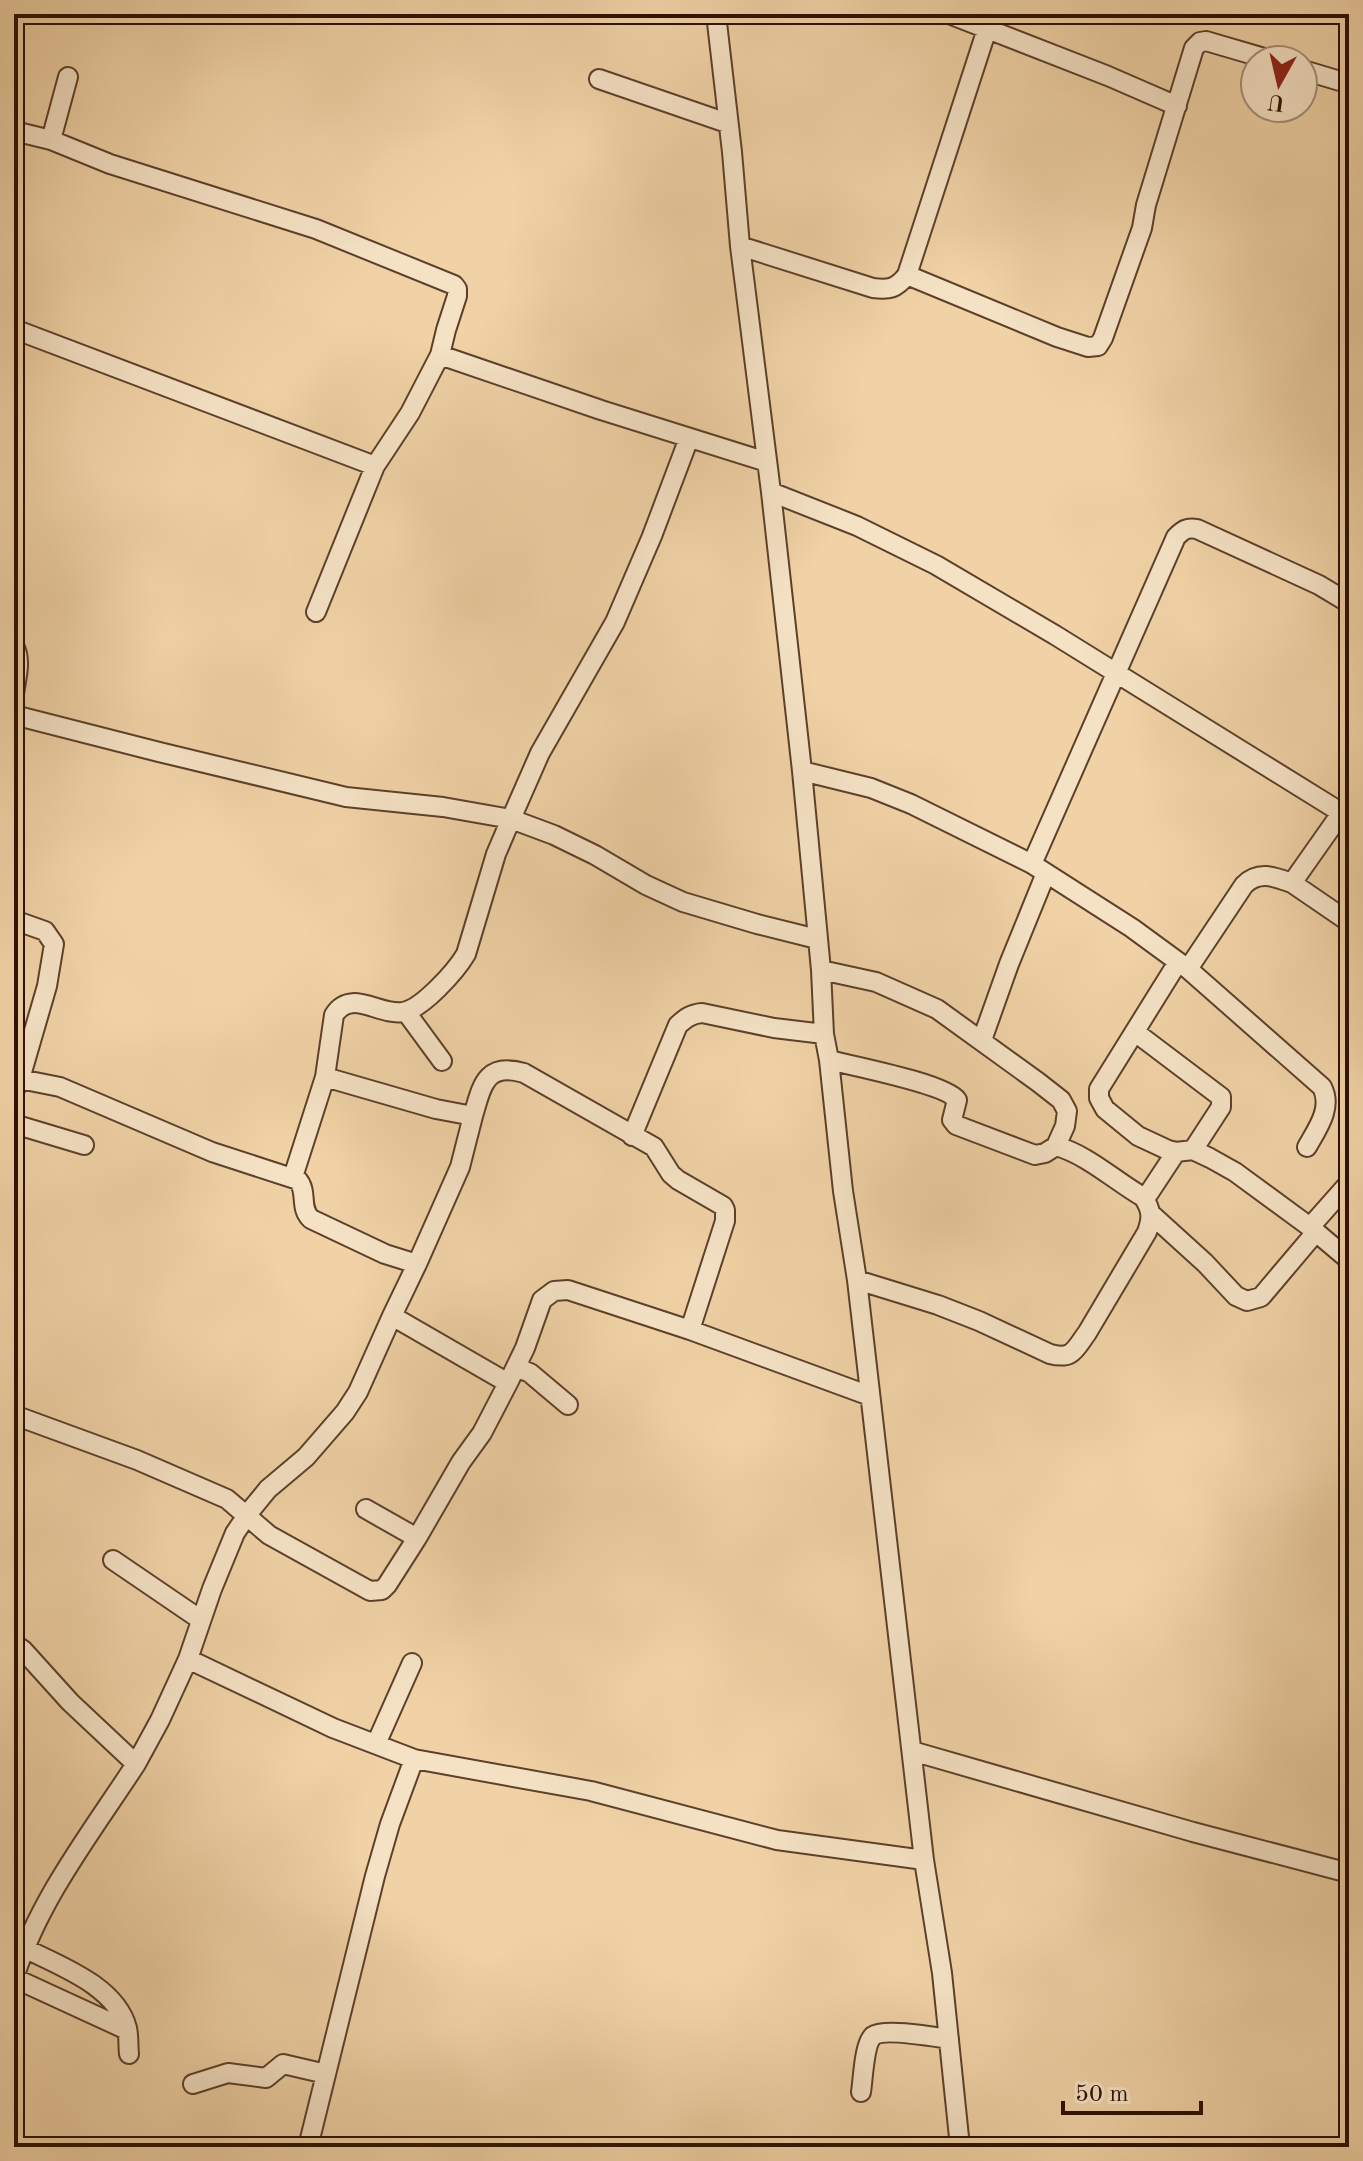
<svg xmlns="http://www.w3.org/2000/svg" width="1363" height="2161" font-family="'Old Standard TT',serif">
  <rect width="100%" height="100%" fill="#f0d2a6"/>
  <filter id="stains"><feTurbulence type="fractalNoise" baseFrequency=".0025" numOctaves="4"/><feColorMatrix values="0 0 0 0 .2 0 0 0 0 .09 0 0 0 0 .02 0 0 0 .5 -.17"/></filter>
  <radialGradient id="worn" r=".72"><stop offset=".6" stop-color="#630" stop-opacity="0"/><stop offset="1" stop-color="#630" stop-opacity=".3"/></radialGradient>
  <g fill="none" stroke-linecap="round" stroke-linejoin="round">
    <defs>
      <path id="minor" d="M716,14L732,152L740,246L771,492L802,771L821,970L824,1034L829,1060L843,1191L857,1280L924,1860L942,1973L960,2147
        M949,14L1108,76L1177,106
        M1303,70L1340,81
        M599,79L727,123
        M14,131L51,140L110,164L316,229L454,285L457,289V296L446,330L440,355L410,413L375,466L316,612
        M51,140L68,77
        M740,246L873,288C889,290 896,289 907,275L987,29
        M907,275L1057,337L1088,347L1098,346L1103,338L1142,228L1146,205L1194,48L1200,42L1206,41L1271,60
        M14,329L375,466
        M440,355L601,410L767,462
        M771,492L857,526L936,565L1055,635L1342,813
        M14,646C22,660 16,679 14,694
        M14,715L159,752L346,797L443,807L511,819L554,835L595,855L646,885L683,902L757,924L817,939
        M802,771L871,788L911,804L1032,864L1132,928L1188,969L1322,1087C1333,1108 1317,1129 1307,1147
        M1032,864L1176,537C1183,530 1187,527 1197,529L1319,585L1349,603
        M1292,883L1349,922
        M14,920L45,931L54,944L47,986L20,1079L14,1091
        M1178,962L1099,1089V1098L1105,1109L1138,1136L1168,1150L1176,1152L1193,1150L1210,1158L1235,1172L1310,1227L1349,1260
        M1188,969L1244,885C1259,870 1275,877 1292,883L1349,802
        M821,970L876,982L937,1009L1038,1082L1061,1100L1067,1111L1065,1126L1056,1146
        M406,1012L442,1061
        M1135,1032L1221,1097V1107L1193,1150
        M982,1040L1009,964L1046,873
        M829,1060C853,1066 946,1084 957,1100L952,1120L956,1125L1035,1155L1045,1153L1056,1146C1088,1155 1115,1181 1143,1197L1149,1193L1176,1152
        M325,1077L334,1015C351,988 379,1016 403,1012C422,1009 456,971 466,954L496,854L511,819L540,753L615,622L652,536L689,438
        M20,1079L60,1087L212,1152L298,1180C308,1192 299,1208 311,1219L385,1254L417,1264L392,1316L508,1383L525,1348L542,1300L554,1291L568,1290L690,1330L870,1396
        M14,1124L84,1145
        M632,1136L678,1025C686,1018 691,1014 702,1013L774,1028L824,1034
        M293,1177L325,1077L436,1109L473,1116C482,1086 485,1062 524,1073L654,1147L671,1174L678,1180L723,1206L725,1210V1221L690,1330
        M1151,1214L1205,1263L1236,1296L1247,1301L1261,1297L1316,1232
        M1310,1227L1349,1183
        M417,1264L460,1167L473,1116
        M857,1280L938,1305L979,1321L1050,1354C1073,1360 1075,1349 1087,1333L1147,1232C1152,1218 1152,1210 1143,1197
        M516,1367L530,1373L568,1405
        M14,1415L137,1460L227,1499L269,1535L370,1591L382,1590L387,1585L417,1538
        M366,1509L417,1538L461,1462L482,1433L508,1383
        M113,1560L201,1620
        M14,1644L23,1650L70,1702L136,1764L160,1720L188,1659L333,1728L414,1759L591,1791L777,1840L924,1860
        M188,1659L212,1589L235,1533L250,1511L268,1489L306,1457L345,1412L358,1392L392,1316
        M376,1744L412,1663
        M912,1751L1193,1832L1349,1873
        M24,1948C60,1966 116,1986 127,2028C129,2036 128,2046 129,2054
        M14,1978C39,1899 91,1833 136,1764
        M14,1978L127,2030
        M193,2084L228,2073L266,2078L283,2064L326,2074
        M861,2092C863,2080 864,2044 873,2036C884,2028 935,2037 949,2039
        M308,2147L375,1876L390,1824L414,1759"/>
    </defs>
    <use href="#minor" stroke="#5d402a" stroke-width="22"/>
    <use href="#minor" stroke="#f5e2c5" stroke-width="18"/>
  </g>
  <rect width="1363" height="2161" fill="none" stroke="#f0d2a6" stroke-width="48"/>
  <rect x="16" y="16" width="1331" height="2129" fill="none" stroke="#2c1001" stroke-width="4"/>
  <rect x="24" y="24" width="1315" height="2113" fill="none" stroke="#2c1001" stroke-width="2"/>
  <g transform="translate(1279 84) rotate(188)"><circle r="38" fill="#f5e2c5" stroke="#a58e77" stroke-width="2"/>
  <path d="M0-6L14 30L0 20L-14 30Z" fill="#8f2418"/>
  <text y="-12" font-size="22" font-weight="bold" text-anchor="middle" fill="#2c1001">U</text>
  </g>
  <path d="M1063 2101v12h138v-12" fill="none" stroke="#2c1001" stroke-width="4"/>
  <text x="1075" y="2101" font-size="24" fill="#2c1001" stroke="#f5e2c5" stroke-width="6" paint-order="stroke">50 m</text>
  <rect width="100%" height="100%" filter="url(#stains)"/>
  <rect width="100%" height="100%" fill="url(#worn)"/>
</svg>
